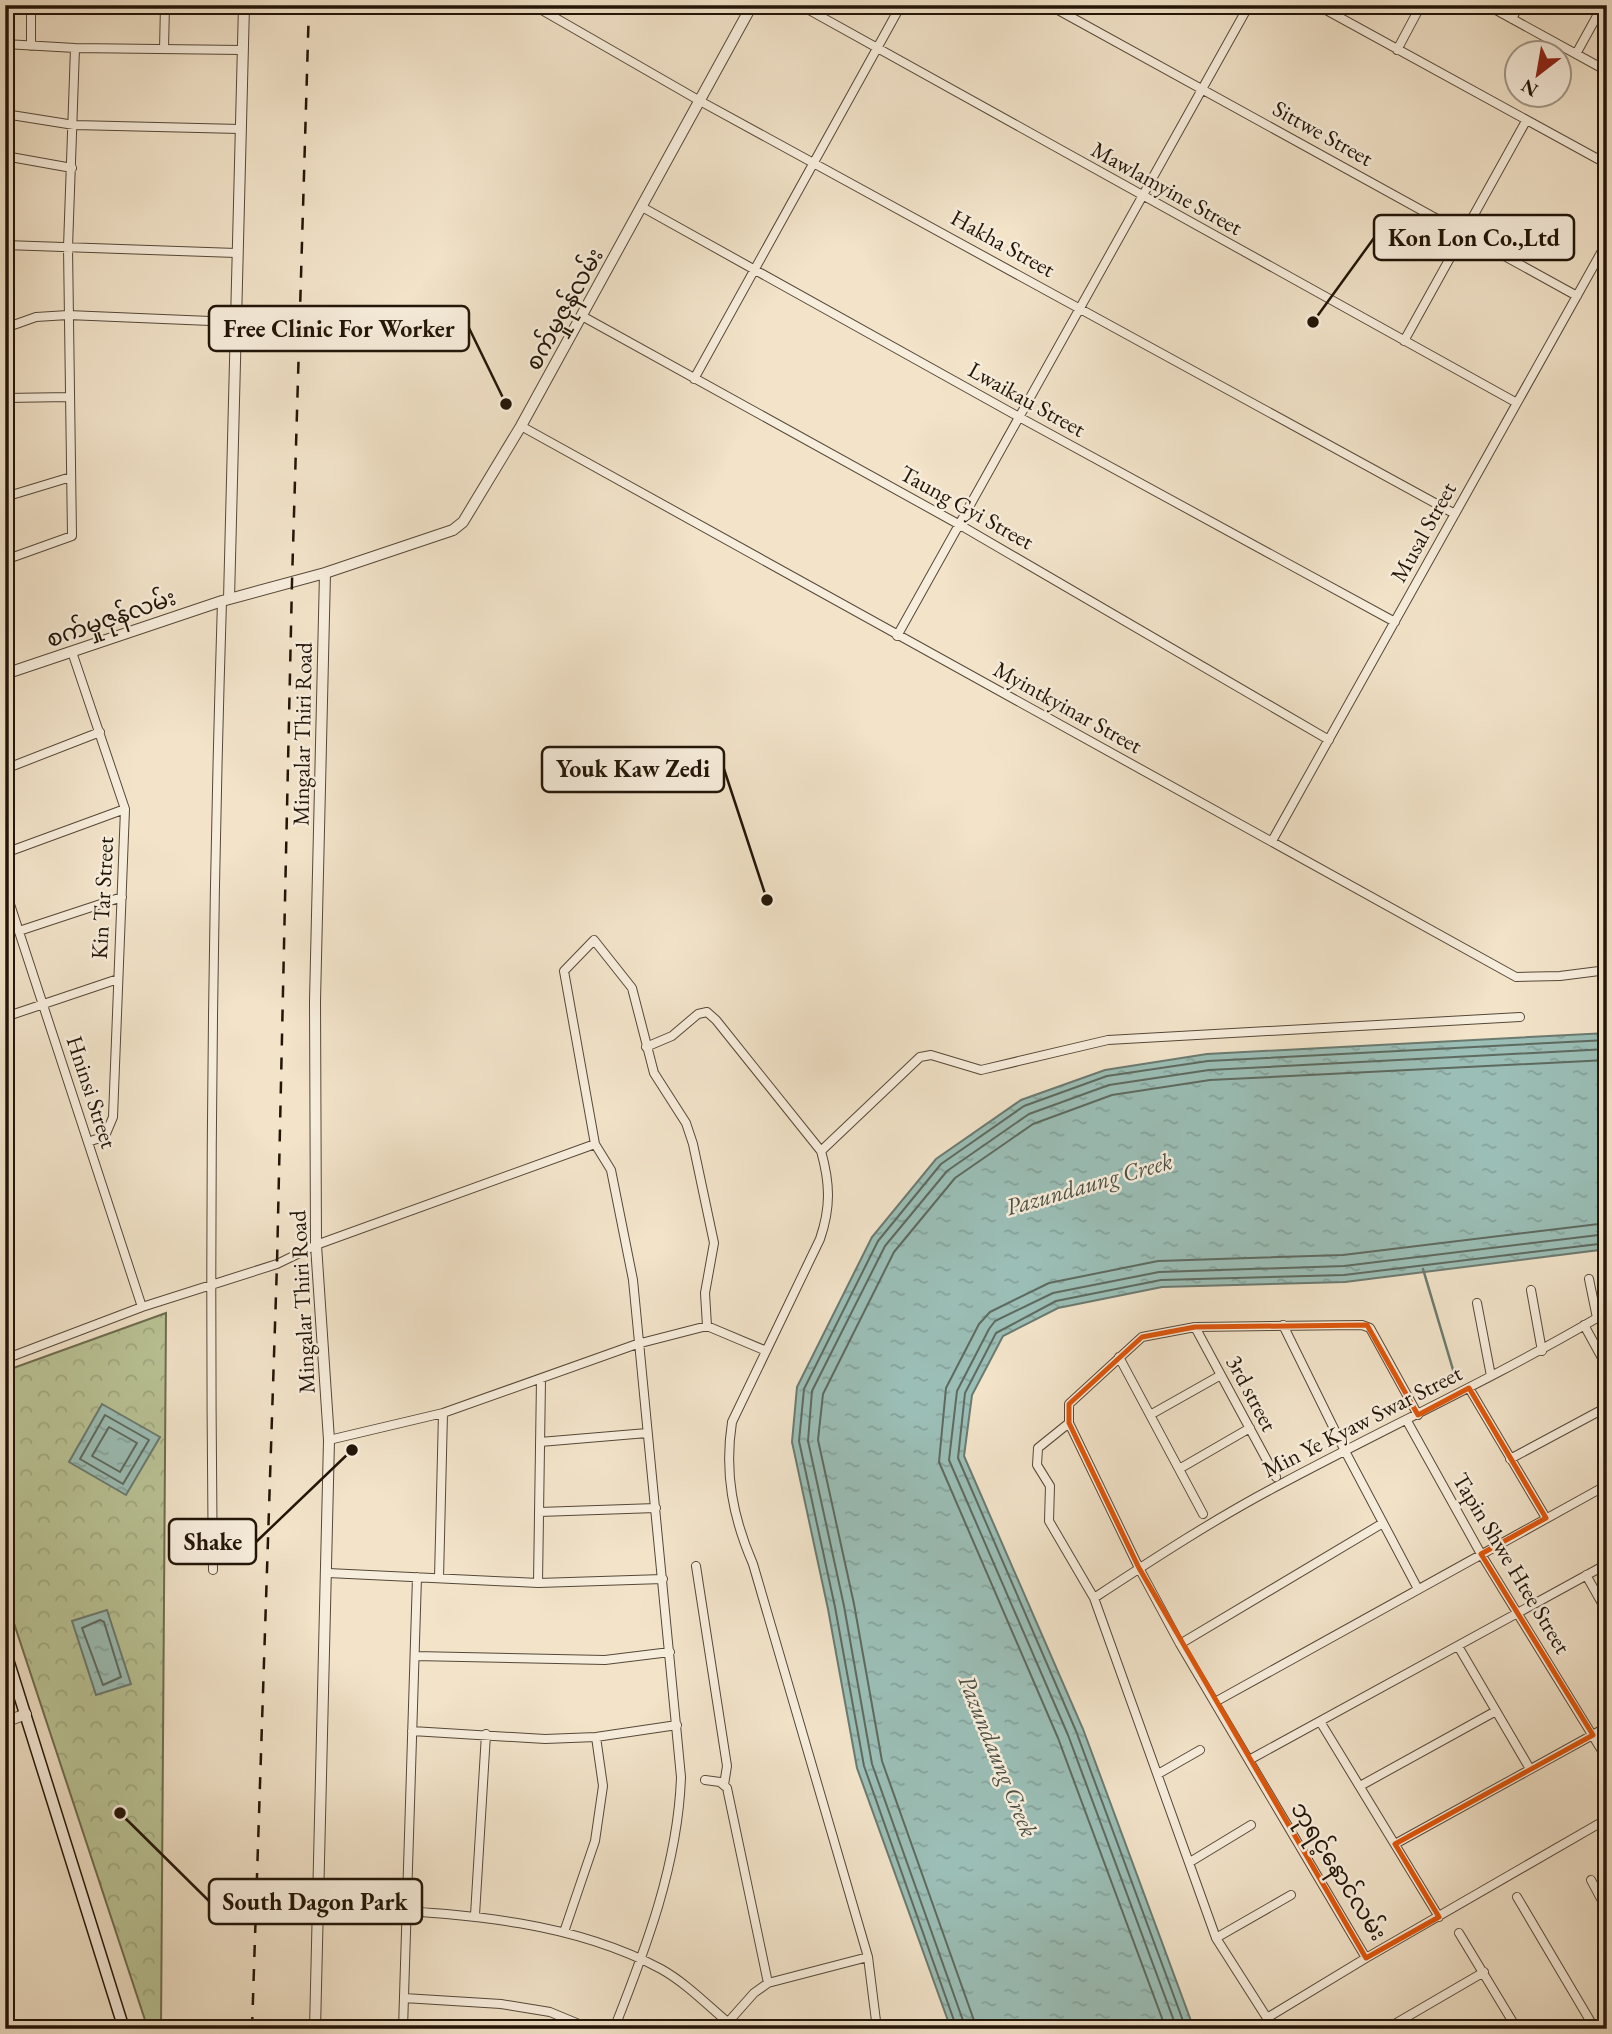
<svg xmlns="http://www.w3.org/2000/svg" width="1612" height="2034" font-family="'EB Garamond','Noto Sans Myanmar',serif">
  <defs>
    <pattern id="park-crowns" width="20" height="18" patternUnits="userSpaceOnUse" patternTransform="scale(1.75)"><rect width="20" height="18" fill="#bac496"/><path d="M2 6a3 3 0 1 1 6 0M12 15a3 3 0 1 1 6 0" fill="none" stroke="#a0a880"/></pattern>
    <pattern id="water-ripples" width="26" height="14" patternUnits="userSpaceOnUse" patternTransform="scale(1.75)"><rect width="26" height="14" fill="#9bbeb6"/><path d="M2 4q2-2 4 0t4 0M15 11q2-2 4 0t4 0" fill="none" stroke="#85a29b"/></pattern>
  </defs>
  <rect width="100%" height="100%" fill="#f2e3c9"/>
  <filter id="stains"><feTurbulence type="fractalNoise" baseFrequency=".00286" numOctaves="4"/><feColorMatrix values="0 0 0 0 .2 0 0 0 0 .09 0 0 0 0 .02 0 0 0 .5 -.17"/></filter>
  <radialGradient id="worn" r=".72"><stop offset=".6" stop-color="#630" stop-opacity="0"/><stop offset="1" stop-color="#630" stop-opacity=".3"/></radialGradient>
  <path fill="url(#park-crowns)" stroke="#6e6c4f" stroke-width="2" d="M166,1313L161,2029H148L5,1596V1371Z"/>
  <path fill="url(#water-ripples)" stroke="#6b7a70" stroke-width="2" d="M1607,1033V1249L1345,1282L1162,1287L1058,1308L1003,1336L972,1395L964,1456L1083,1729L1194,2029H951L857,1768L828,1609L792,1442L797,1387L872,1237L936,1159L1021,1100L1105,1070L1207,1054Z
    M102,1404L160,1437L126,1495L69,1462Z
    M107,1610L131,1684L96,1695L72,1621Z"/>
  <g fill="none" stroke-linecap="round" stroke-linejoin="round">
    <path stroke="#5e6a5f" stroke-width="2" d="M105,1415L149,1440L123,1484L80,1459Z
      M109,1427L137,1443L120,1472L92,1456Z
      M100,1620L104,1622L121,1677L103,1685L82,1628Z
      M957,2029L864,1766L835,1607L799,1441L804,1389L878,1241L941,1164L1024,1106L1107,1076L1208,1061L1607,1040
      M966,2029L872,1764L844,1606L808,1441L812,1391L885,1246L947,1171L1029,1114L1109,1085L1209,1070L1607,1049
      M977,2029L882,1761L854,1604L818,1440L823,1394L894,1252L955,1178L1033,1124L1112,1095L1210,1080L1607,1060
      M1166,2029L1058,1738L939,1462L946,1388L979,1324L990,1312L1049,1283L1158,1261L1343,1255L1607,1223
      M1177,2029L1068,1735L949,1460L957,1391L989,1329L995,1321L1053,1293L1159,1272L1344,1266L1607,1234
      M1186,2029L1076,1731L958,1458L965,1393L996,1333L1056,1301L1161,1280L1344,1275L1607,1243"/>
    <path stroke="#6b7a70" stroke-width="2.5" d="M1423,1269L1454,1373"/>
    <defs>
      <path id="minor" d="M31,5V46
        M533,5L700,101L1455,514
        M800,5L1517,403
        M1049,5L1577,296
        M1317,5L1607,164
        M1487,5L1607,71
        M1512,19L1519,5
        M5,44L75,48L243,50
        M164,49L165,5
        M1397,50L1421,5
        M1576,54L1603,5
        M5,114L74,125L240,129
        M5,156L72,168
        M642,207L1019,417L1395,622
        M5,245L236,253
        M582,316L960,525L1329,740
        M5,328L36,317L68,315L234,322
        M1404,341L1526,121
        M694,379L901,5
        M5,398L70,397
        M521,426L1516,977L1560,976L1607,970
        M5,497L71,477
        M5,560L72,536L68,247L75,48
        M897,636L1249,5
        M72,652L125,809L113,1117L105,1136L88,1142
        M5,769L100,732
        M1272,841L1607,242
        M5,853L125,809
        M5,889L142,1307
        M19,931L122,897
        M5,1017L118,979
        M646,1047L672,1036L698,1014L707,1012L716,1020L821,1151C830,1183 831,1207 820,1239L732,1422C724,1473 733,1518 753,1564L868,1957L877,2029
        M821,1151L920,1057L931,1055L981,1070L1108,1040L1520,1017
        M1589,1279L1597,1318
        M1531,1290L1542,1351
        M1477,1303L1491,1376
        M1283,1325L1345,1451L1418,1589
        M1584,1325L1607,1367
        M1195,1327L1276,1477
        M1119,1357L1203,1514
        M5,1359L142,1307L277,1264L316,1245L595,1144
        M1469,1388L1546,1518
        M1150,1415L1221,1375
        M1418,1415L1370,1328L1362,1325L1195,1327L1142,1337L1069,1404V1423L1139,1568L1180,1644L1366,1958L1607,1819
        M1407,1421L1481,1554L1607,1759
        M1069,1423L1038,1448L1037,1465L1050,1486L1049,1521L1094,1598L1216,1938L1267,2018L1366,1958
        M329,1440L443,1413L637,1344L707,1326L764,1350
        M540,1442L647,1433
        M1510,1459L1607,1407
        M1179,1469L1250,1428
        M539,1512L656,1508
        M696,1566L727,1766L724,1785
        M213,1570C209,1246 212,924 222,601
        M328,1573L538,1583L663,1579
        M1586,1575L1607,1612
        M439,1578L443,1413
        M538,1583L541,1379
        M1094,1598C1155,1558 1216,1518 1281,1484C1386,1428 1494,1378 1597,1318L1607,1316
        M1180,1644L1383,1523
        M1458,1646L1530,1769
        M415,1656L605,1660L670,1652
        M1215,1702L1607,1485
        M1321,1723L1439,1917
        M412,1731L545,1739L596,1737L677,1725
        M1249,1760L1607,1564
        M1158,1774L1200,1750
        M705,1780L720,1782L727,1788L768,1983
        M1360,1786L1496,1711
        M1395,1844L1607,1727
        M1190,1862L1251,1825
        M1591,1880L1607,1910
        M1517,1897L1595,2029
        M319,1905C434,1914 556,1913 661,1969C688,1984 712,2010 736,2029
        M475,1915L486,1734
        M564,1932L595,1841L603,1786L596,1737
        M1459,1933L1517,2029
        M1216,1938L1291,1895
        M404,1998L501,2004L550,2012L591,2029
        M403,2029L417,1577
        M614,2029C646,1948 678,1864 681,1777L633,1280L611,1170L595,1144L564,971L594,940L632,988L654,1073L686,1123L693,1144L714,1243L705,1293L707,1326
        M722,2029L754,1993L768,1983L868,1957
        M1386,2029L1484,1972"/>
      <path id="tertiary" d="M229,599L244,5
        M5,674L222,601L325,573L453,530L463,522L521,426L752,5
        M5,1722L26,1714
        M315,2029L329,1440L316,1245L315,1001L325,573"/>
      <path id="secondary" d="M5,1650L124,2029"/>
    </defs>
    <use href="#minor" stroke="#564838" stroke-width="10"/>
    <use href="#tertiary" stroke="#564838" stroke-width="12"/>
    <use href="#secondary" stroke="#221508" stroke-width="13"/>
    <use href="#minor" stroke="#f7eddc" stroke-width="8"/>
    <use href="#tertiary" stroke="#f7eddc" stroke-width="10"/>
    <use href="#secondary" stroke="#f7eddc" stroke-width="10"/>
    <path stroke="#221508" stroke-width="2.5" stroke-dasharray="12 12" stroke-linecap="butt" d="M252,2029L277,1264L292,582L309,5"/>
  </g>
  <path fill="none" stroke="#de560c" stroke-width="5" stroke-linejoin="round" d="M1367,1325L1418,1415L1469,1388L1546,1518L1481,1554L1593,1735L1395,1844L1439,1917L1366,1958L1139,1568L1069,1423V1404L1142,1337L1195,1327Z"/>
  <g text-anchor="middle" stroke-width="5" stroke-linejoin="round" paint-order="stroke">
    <g font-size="23" fill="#221508" stroke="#f7eddc">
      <text transform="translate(1323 133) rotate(29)" y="8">Sittwe Street</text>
      <text transform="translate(1167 188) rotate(29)" y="8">Mawlamyine Street</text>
      <text transform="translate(1003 243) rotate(29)" y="8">Hakha Street</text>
      <text transform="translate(564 309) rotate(-61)" y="8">စက်မှုဇုန်လမ်း</text>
      <text transform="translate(1027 399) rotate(29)" y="8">Lwaikau Street</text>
      <text transform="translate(967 507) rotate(29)" y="8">Taung Gyi Street</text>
      <text transform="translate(1423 532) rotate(-61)" y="8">Musal Street</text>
      <text transform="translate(111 618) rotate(-19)" y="8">စက်မှုဇုန်လမ်း</text>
      <text transform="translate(1068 707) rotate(29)" y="8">Myintkyinar Street</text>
      <text transform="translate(302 734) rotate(-89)" y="8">Mingalar Thiri Road</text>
      <text transform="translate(102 898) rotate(-87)" y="8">Kin Tar Street</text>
      <text transform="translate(92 1092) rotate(72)" y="8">Hninsi Street</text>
      <text transform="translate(302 1302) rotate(-93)" y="8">Mingalar Thiri Road</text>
      <text transform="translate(1252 1393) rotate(62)" y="8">3rd street</text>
      <text transform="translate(1362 1421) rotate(-27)" y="8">Min Ye Kyaw Swar Street</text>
      <text transform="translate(1512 1563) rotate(59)" y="8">Tapin Shwe Htee Street</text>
      <text transform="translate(1339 1871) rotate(58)" y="8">ဘုရင့်နောင်လမ်း</text>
    </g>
    <g font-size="24" font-style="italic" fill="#4c5045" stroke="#f7eddc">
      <text transform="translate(1089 1184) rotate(-16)" y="8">Pazundaung Creek</text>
      <text transform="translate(998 1756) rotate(68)" y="8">Pazundaung Creek</text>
    </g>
  </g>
  <path fill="none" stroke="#221508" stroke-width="2.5" d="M1313 322L1374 238M506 404L469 328M767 900L724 769M352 1450L256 1542M120 1813L209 1901"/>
  <g fill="#221508" stroke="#f7eddc" stroke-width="2.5">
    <circle cx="1313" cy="322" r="7"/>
    <circle cx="506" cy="404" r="7"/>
    <circle cx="767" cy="900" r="7"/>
    <circle cx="352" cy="1450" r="7"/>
    <circle cx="120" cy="1813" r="7"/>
  </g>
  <g fill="#f7eddc" stroke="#221508" stroke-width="2.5">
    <rect x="1374" y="215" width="200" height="45" rx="7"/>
    <rect x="209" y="306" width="260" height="45" rx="7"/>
    <rect x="542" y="747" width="182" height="45" rx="7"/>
    <rect x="169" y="1519" width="87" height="45" rx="7"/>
    <rect x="209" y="1879" width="213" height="45" rx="7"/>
  </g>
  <g font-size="24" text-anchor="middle" font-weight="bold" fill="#221508">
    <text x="1474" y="246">Kon Lon Co.,Ltd</text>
    <text x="339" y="337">Free Clinic For Worker</text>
    <text x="633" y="777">Youk Kaw Zedi</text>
    <text x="213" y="1550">Shake</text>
    <text x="315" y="1910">South Dagon Park</text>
  </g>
  <rect width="1612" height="2034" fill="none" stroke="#f2e3c9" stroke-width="28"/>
  <rect x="7" y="7" width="1598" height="2020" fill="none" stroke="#221508" stroke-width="3.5"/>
  <rect x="14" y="14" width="1584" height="2006" fill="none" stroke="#221508" stroke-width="2"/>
  <g transform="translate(1538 74) rotate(211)"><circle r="33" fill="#f7eddc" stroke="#a29787" stroke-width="2"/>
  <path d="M0-5L12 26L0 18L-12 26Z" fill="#8f2418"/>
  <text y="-10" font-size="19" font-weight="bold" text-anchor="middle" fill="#221508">N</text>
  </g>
  <rect width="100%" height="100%" filter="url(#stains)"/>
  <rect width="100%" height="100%" fill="url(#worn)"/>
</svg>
